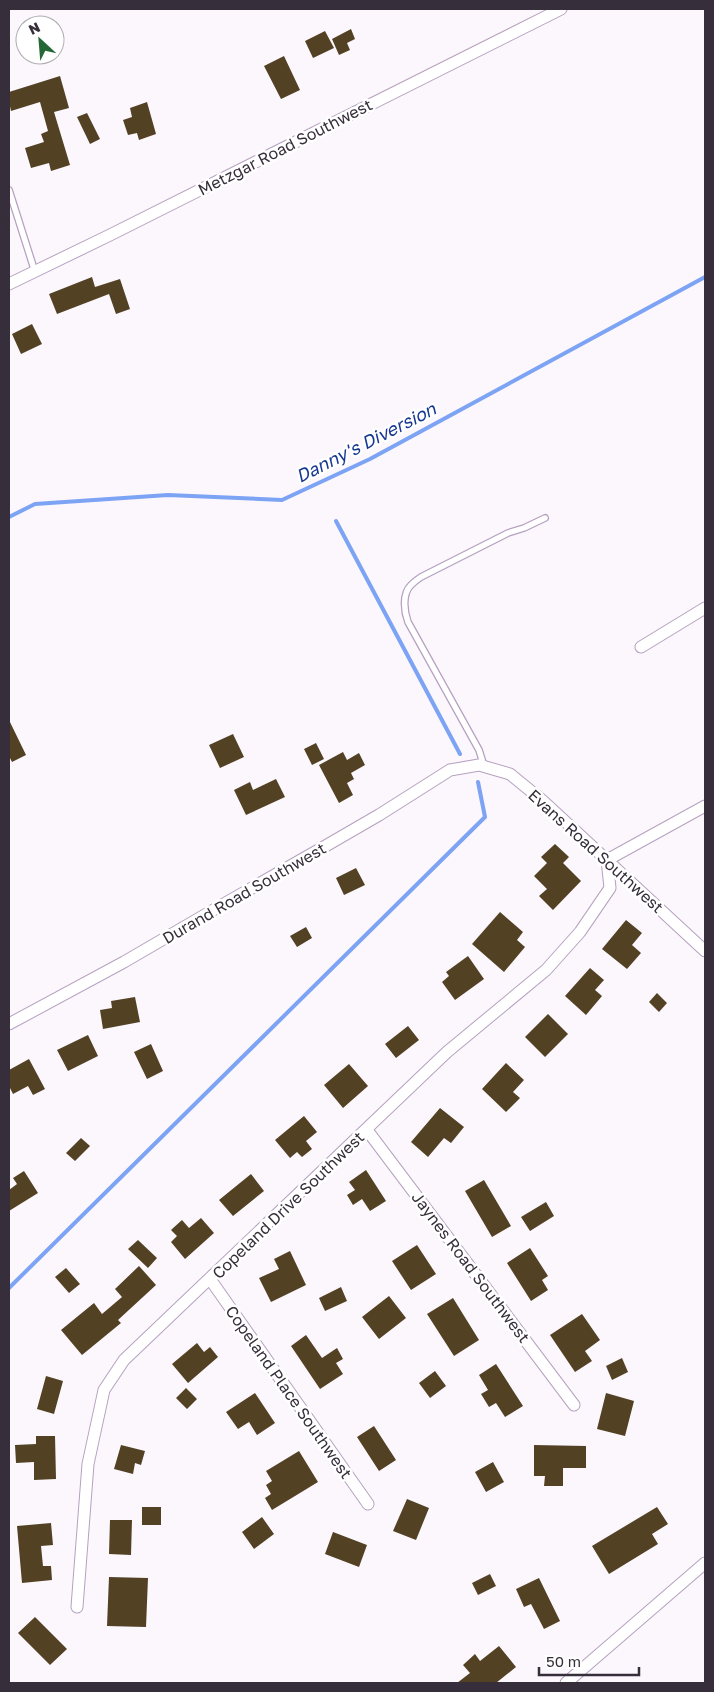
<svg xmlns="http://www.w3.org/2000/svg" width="714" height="1692" font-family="'Golos Text',sans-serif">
  <rect width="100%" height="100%" fill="#fbf7fd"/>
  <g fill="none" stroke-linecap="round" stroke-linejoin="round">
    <path stroke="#7da3f4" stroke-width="4" d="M9,517L35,504L168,495L282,500L370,459L705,277
      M336,521L460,754
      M9,1288L485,817L478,782"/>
  </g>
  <path fill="#534124" d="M351,29L355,39L347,43L350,50L339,55L332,39Z
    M325,31L334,48L313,58L305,41Z
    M284,56L300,90L281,99L264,66Z
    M60,76L69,108L54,112L70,165L51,171L49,163L31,168L25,148L44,142L41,134L48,131L40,102L11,111L9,102V92Z
    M147,102L156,134L139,140L137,133L128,135L123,120L132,117L130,108Z
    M87,113L100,139L90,144L77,117Z
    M92,277L95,287L120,279L130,309L116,314L109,294L57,314L49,294Z
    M32,324L42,344L21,354L12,334Z
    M9,720L26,755L12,762L9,756Z
    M233,734L244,757L220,768L209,745Z
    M316,743L324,759L312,765L304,749Z
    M343,752L347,760L359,753L365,765L351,773L354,779L347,783L353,795L339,803L319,765Z
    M276,779L285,797L246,815L234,790L250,782L253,790Z
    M555,844L569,857L563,863L581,881L553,910L539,896L547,889L534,876L547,863L541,857Z
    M356,868L365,885L344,895L336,878Z
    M500,912L523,932L517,940L525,947L504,972L472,944Z
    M626,920L642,933L632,945L641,953L627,969L602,949Z
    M306,927L312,938L297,947L290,936Z
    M468,956L484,979L455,1000L442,982L449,976L446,972Z
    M590,968L604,980L595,990L602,996L586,1015L565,996Z
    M657,993L667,1003L659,1012L649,1002Z
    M135,997L140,1022L103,1029L100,1010L112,1008L111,1001Z
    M548,1014L568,1034L545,1057L525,1037Z
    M408,1026L419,1040L396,1058L385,1044Z
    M88,1035L98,1056L68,1071L57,1050Z
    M151,1044L163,1071L147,1079L134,1052Z
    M29,1059L45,1089L33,1095L28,1086L13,1094L9,1086V1070Z
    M506,1063L524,1080L513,1092L520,1098L506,1112L482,1089Z
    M349,1064L368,1086L343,1108L324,1085Z
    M440,1108L464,1127L451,1143L444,1138L428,1157L411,1142Z
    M304,1116L317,1132L306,1141L312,1149L302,1157L297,1152L290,1158L275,1140Z
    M81,1138L90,1146L75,1161L66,1153Z
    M366,1170L386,1201L370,1211L362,1199L353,1205L347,1195L355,1190L349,1182Z
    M24,1171L38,1193L9,1211V1190L17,1184L13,1178Z
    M251,1174L264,1191L233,1216L219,1200Z
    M484,1180L511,1226L492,1237L465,1191Z
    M546,1202L554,1216L530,1231L521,1217Z
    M201,1218L214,1233L185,1259L171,1242L177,1236L171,1230L182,1220L189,1228Z
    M138,1240L157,1258L148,1268L128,1249Z
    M417,1245L436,1274L411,1290L392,1261Z
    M530,1248L548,1276L542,1280L548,1290L531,1301L507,1263Z
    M290,1251L306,1285L271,1302L259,1278L279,1269L274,1259Z
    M139,1266L156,1285L118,1320L121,1323L82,1355L61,1330L94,1303L102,1314L122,1297L115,1289Z
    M66,1268L80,1284L69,1293L55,1277Z
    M341,1287L347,1301L325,1311L319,1298Z
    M389,1296L406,1318L379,1339L362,1317Z
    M453,1298L479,1340L454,1356L427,1314Z
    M582,1314L600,1340L585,1351L592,1361L575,1372L550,1335Z
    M306,1335L322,1358L337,1348L343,1359L336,1363L343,1374L320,1389L291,1346Z
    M197,1343L204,1352L210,1347L218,1357L188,1383L172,1364Z
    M622,1358L628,1372L612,1380L606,1366Z
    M496,1364L523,1406L505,1417L496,1403L489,1407L481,1394L488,1390L479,1375Z
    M435,1371L446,1386L430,1398L419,1383Z
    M46,1376L63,1381L54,1414L37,1409Z
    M186,1388L197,1399L187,1409L176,1398Z
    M255,1393L275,1423L257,1435L249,1422L238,1429L226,1412Z
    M606,1393L634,1401L625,1436L597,1429Z
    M374,1426L396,1460L379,1471L357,1437Z
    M36,1436H55L56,1479L34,1480V1462L16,1463L15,1445L36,1444Z
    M121,1445L145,1451L141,1465L135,1463L133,1474L114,1469Z
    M534,1445L586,1446V1468H563V1486H544L545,1476H534Z
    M299,1451L318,1482L272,1510L265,1498L271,1494L266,1485L272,1481L266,1471Z
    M493,1462L504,1482L486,1492L475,1472Z
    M407,1499L429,1508L416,1540L393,1531Z
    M142,1507H161V1525H142Z
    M657,1507L668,1524L652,1534L658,1544L609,1574L592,1546Z
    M262,1517L274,1534L254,1549L242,1532Z
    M110,1520H132L131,1555L109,1554Z
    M51,1523L53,1545L41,1546L43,1566H51L52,1580L22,1583L17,1526Z
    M333,1532L367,1545L359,1567L325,1554Z
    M490,1574L496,1586L478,1595L472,1583Z
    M109,1577L148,1578L146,1627L107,1626Z
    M539,1578L560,1621L544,1629L531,1604L524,1607L516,1589Z
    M35,1617L67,1649L50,1665L18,1633Z
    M499,1646L516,1667L496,1683H457L470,1673L463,1665L475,1654L480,1661Z"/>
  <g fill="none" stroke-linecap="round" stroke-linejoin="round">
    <defs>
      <path id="service" d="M9,190L35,272
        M484,766L479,750L408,622C404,611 402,594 411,585C414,582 418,579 421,577L508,533L524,528L545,518"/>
      <path id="minor" d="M9,284L110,235L561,9
        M641,647L705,608
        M9,1024L124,962L215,909L322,848L379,815L450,770L479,765L510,774L543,801L705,951
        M367,1130L574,1405
        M210,1279L368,1504
        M77,1607L88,1464L104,1390L124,1360L447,1052L546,970L580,932L610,888L607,860L705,806
        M566,1683L705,1563"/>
    </defs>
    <use href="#service" stroke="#b6a1c0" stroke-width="8"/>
    <use href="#minor" stroke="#b6a1c0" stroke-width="13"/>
    <use href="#service" stroke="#fff" stroke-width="5.5"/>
    <use href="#minor" stroke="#fff" stroke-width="11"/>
  </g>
  <g text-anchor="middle" stroke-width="5" stroke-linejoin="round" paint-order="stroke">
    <g font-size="16" fill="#372e3b" stroke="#fff">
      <text transform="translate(285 147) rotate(-27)" y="6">Metzgar Road Southwest</text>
      <text transform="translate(596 851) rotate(42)" y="6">Evans Road Southwest</text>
      <text transform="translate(244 893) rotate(-30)" y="6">Durand Road Southwest</text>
      <text transform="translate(288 1205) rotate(-44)" y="6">Copeland Drive Southwest</text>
      <text transform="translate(471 1267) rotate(53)" y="6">Jaynes Road Southwest</text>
      <text transform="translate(289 1392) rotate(55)" y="6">Copeland Place Southwest</text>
    </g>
    <g font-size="18" font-style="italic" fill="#163893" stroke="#fff">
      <text transform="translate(366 443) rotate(-27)" y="6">Danny's Diversion</text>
    </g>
  </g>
  <rect width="714" height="1692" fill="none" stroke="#372e3b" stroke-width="20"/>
  <g transform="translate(40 40) rotate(334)"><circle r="24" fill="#ffffff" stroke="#afabb1"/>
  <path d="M0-4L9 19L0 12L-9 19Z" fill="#236834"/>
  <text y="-8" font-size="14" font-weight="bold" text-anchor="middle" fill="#372e3b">N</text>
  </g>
  <path d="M539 1667v8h100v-8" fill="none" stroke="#372e3b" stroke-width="2.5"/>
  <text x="546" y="1667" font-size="15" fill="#372e3b" stroke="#ffffff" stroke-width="4" paint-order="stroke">50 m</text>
</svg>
